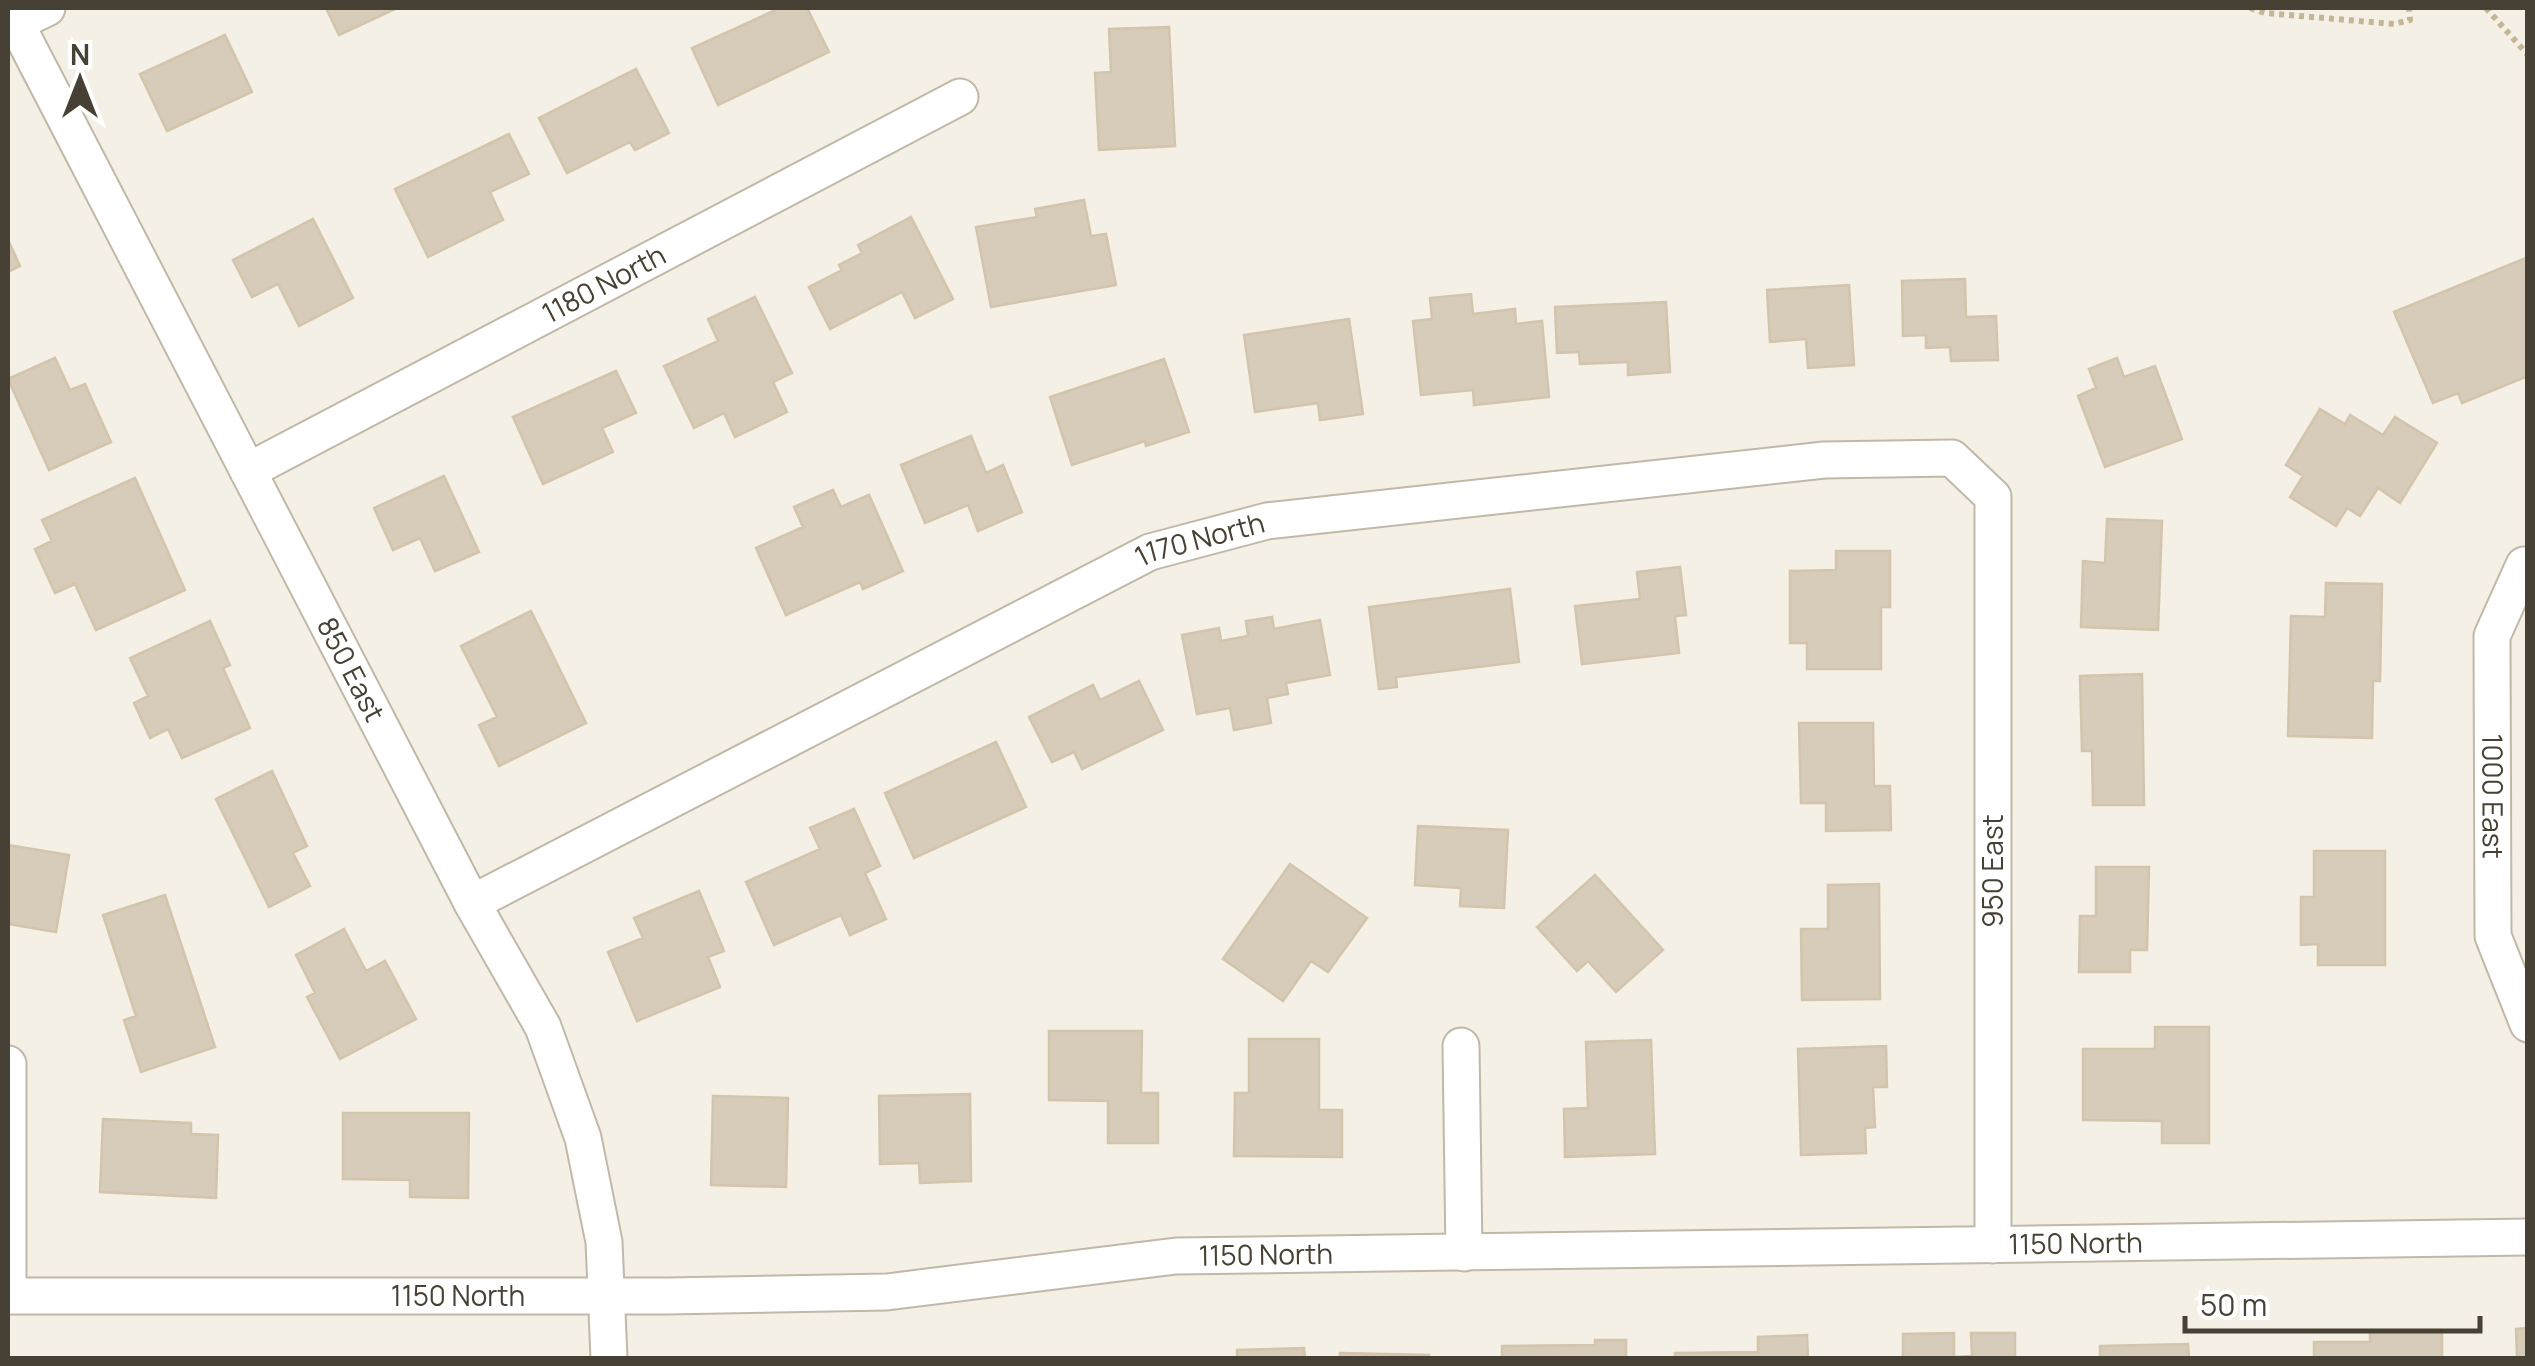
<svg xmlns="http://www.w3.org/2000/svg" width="2535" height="1366" font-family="Manrope,sans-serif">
  <rect width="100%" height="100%" fill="#f4f0e5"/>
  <path fill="#d7ccb9" stroke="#d3c4ac" stroke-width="2.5" d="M326,8H397L339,35Z
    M780,8H807L829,52L718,105L692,48Z
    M1169,27L1175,146L1099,150L1095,73L1111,72L1109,29Z
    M225,35L252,92L167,131L140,74Z
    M636,69L669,133L635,150L630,142L567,173L539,118Z
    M509,134L529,174L490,192L503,220L428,257L395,189Z
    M1084,200L1091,236L1106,234L1116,285L991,307L976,227L1037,217L1035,209Z
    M911,217L953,299L915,318L902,292L830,329L809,287L842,270L839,265L862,253L858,245Z
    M313,219L353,298L299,326L278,284L252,297L233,260Z
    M8,240L20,266L8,272Z
    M2528,257V376L2462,403L2458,393L2433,403L2394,312Z
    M1965,279L1966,317L1996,316L1998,360L1951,361L1950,347L1926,348V335L1903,336L1902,281Z
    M1849,285L1854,365L1808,368L1806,339L1770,342L1767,290Z
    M1471,294L1473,314L1515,309L1516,324L1542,321L1549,397L1474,405L1473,390L1421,395L1413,321L1432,319L1430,298Z
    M755,297L792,373L773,382L787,412L735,437L724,413L694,428L664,366L718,341L708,319Z
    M1666,302L1670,372L1628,375V362L1580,364L1579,352L1557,353L1555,307Z
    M1349,319L1363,414L1320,420L1318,403L1255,412L1244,335Z
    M55,358L70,390L85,384L111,442L49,470L8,379Z
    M2117,358L2124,377L2155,366L2182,439L2105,467L2078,396L2096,388L2089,369Z
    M1164,359L1189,432L1146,446L1145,441L1072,465L1050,397Z
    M616,371L636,413L602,428L613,452L543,484L513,417Z
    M2320,409L2345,424L2350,415L2383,435L2395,417L2437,443L2400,503L2378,488L2360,516L2347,508L2336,526L2290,497L2303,476L2286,465Z
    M971,436L986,473L1003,465L1022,512L978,531L968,505L925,523L901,465Z
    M444,476L479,552L435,571L420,538L393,550L374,508Z
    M135,478L185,590L96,630L75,584L55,593L35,549L52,541L42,520Z
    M833,490L841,507L869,495L903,571L863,589L860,582L786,615L756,548L803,527L794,507Z
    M2107,519L2162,521L2158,630L2081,627L2083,561L2105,563Z
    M1836,551H1890V607H1881V669H1807V643H1790V571L1836,570Z
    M1680,567L1686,615L1675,616L1679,653L1582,664L1575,606L1640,599L1637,572Z
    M2326,583L2382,584L2380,681H2373L2372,738L2288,736L2291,616L2325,617Z
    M1510,589L1519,662L1396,677L1397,687L1379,689L1369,607Z
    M531,611L586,723L499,766L479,725L497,717L461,646Z
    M1272,617L1274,629L1320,620L1330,675L1286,683L1288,694L1267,698L1271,723L1234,730L1230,708L1197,714L1182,635L1219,628L1221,641L1248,636L1246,621Z
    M210,621L230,665L223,668L250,728L182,758L168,729L150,738L134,703L148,696L130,658Z
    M2142,674L2144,805H2093L2092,751H2082L2080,676Z
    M1139,681L1163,730L1082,769L1074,752L1052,762L1029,717L1093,685L1100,700Z
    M1799,723H1873L1874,786H1890L1891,830L1826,831V803H1801Z
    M996,742L1026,807L914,858L885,793Z
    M272,771L307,846L293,853L310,886L269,907L216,799Z
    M854,809L880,866L865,873L886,919L850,935L841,915L774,945L746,882L820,849L810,828Z
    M1418,826L1508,830L1504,908L1460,906L1461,888L1415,885Z
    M8,845L69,855L56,932L8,924Z
    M2314,851H2385V965H2318V944L2301,945V897H2314Z
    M1290,864L1367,918L1328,972L1311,961L1283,1001L1223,959Z
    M2096,867H2149L2147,950H2130V972H2079L2080,916H2096Z
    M1595,875L1663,950L1616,992L1588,961L1577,971L1537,927Z
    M1879,884L1880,999L1802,1000L1801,929H1828V885Z
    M699,891L724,951L708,957L720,987L637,1021L608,952L643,938L634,918Z
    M165,895L215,1047L141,1072L124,1020L136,1016L103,915Z
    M344,929L366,971L385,961L416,1019L340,1059L307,997L315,993L296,955Z
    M2155,1027H2209V1143H2162V1121L2083,1120V1049H2155Z
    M1049,1031H1142L1141,1093H1158V1143H1108V1101L1049,1100Z
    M1249,1039H1319V1110H1342V1157L1234,1156L1235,1093H1249Z
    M1651,1040L1655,1154L1565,1157L1564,1109L1588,1108L1586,1042Z
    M1886,1046L1887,1087H1873L1875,1127L1865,1128L1866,1153L1801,1155L1798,1049Z
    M970,1094L971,1181L920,1183L919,1163L880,1164L879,1096Z
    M713,1096L788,1098L786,1187L711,1185Z
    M343,1113H469L468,1198L410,1197V1180L343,1179Z
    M103,1119L191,1123V1134L218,1135L216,1198L100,1192Z
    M2528,1328V1358H2517L2516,1329Z
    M2370,1331H2442V1358H2314V1342H2370Z
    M1954,1333V1357L1972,1356L1971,1333H2015V1358H1903V1334Z
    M1807,1335L1808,1358H1675V1353L1758,1352V1337Z
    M1595,1340H1626V1358H1502V1346L1595,1345Z
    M2188,1344L2189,1358H2100V1346Z
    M1304,1348L1305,1358H1237V1350Z
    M1340,1353L1429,1355V1358H1340Z"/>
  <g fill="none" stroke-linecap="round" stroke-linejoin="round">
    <defs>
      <g id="minor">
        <path id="s1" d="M8,8L472,903L543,1027L583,1138L604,1242L609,1358"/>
        <path d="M16,23L47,8"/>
        <path id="s2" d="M248,471L960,97"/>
        <path id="s3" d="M2524,565L2492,636L2493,936L2528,1024"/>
        <path id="s4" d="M472,903L1150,552L1267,521L1824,460L1952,458L1993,497V1245"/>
        <path d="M1461,1046L1464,1253"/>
        <path id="s5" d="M8,1296H667L887,1292L1176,1256L2528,1237"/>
        <path d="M8,1296V1064"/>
      </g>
    </defs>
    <use href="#minor" stroke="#c1b8a7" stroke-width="39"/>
    <path stroke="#c4b596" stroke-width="6" stroke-dasharray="5 5" stroke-linecap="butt" d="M2250,8L2265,13L2394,24L2410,20L2409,8
      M2486,8L2528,55"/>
    <use href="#minor" stroke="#fff" stroke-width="35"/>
  </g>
  <g text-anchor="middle" stroke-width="8" stroke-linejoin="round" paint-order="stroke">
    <g font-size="28" fill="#474034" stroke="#fff">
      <text dy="10" stroke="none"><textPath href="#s2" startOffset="402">1180 North</textPath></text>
      <text dy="10" stroke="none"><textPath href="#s4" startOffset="815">1170 North</textPath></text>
      <text dy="10" stroke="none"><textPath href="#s1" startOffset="745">850 East</textPath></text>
      <text dy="10" stroke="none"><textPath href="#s3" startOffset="238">1000 East</textPath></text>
      <text transform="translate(1993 871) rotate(-90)" y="10">950 East</text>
      <text dy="10" stroke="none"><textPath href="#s5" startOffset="2070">1150 North</textPath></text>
      <text dy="10" stroke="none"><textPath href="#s5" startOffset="1260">1150 North</textPath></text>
      <text dy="10" stroke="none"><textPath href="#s5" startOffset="450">1150 North</textPath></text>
    </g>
  </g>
  <rect width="2535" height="1366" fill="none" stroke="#474034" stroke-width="20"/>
  <g transform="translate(80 80)" stroke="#ffffff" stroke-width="8" paint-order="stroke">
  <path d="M0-8L18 38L0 25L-18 38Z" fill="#474034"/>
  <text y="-15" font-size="28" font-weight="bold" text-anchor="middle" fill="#474034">N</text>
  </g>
  <path d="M2185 1316v15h295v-15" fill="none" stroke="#474034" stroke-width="5"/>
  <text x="2200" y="1316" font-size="30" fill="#474034" stroke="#ffffff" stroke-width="8" paint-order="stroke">50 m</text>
</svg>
